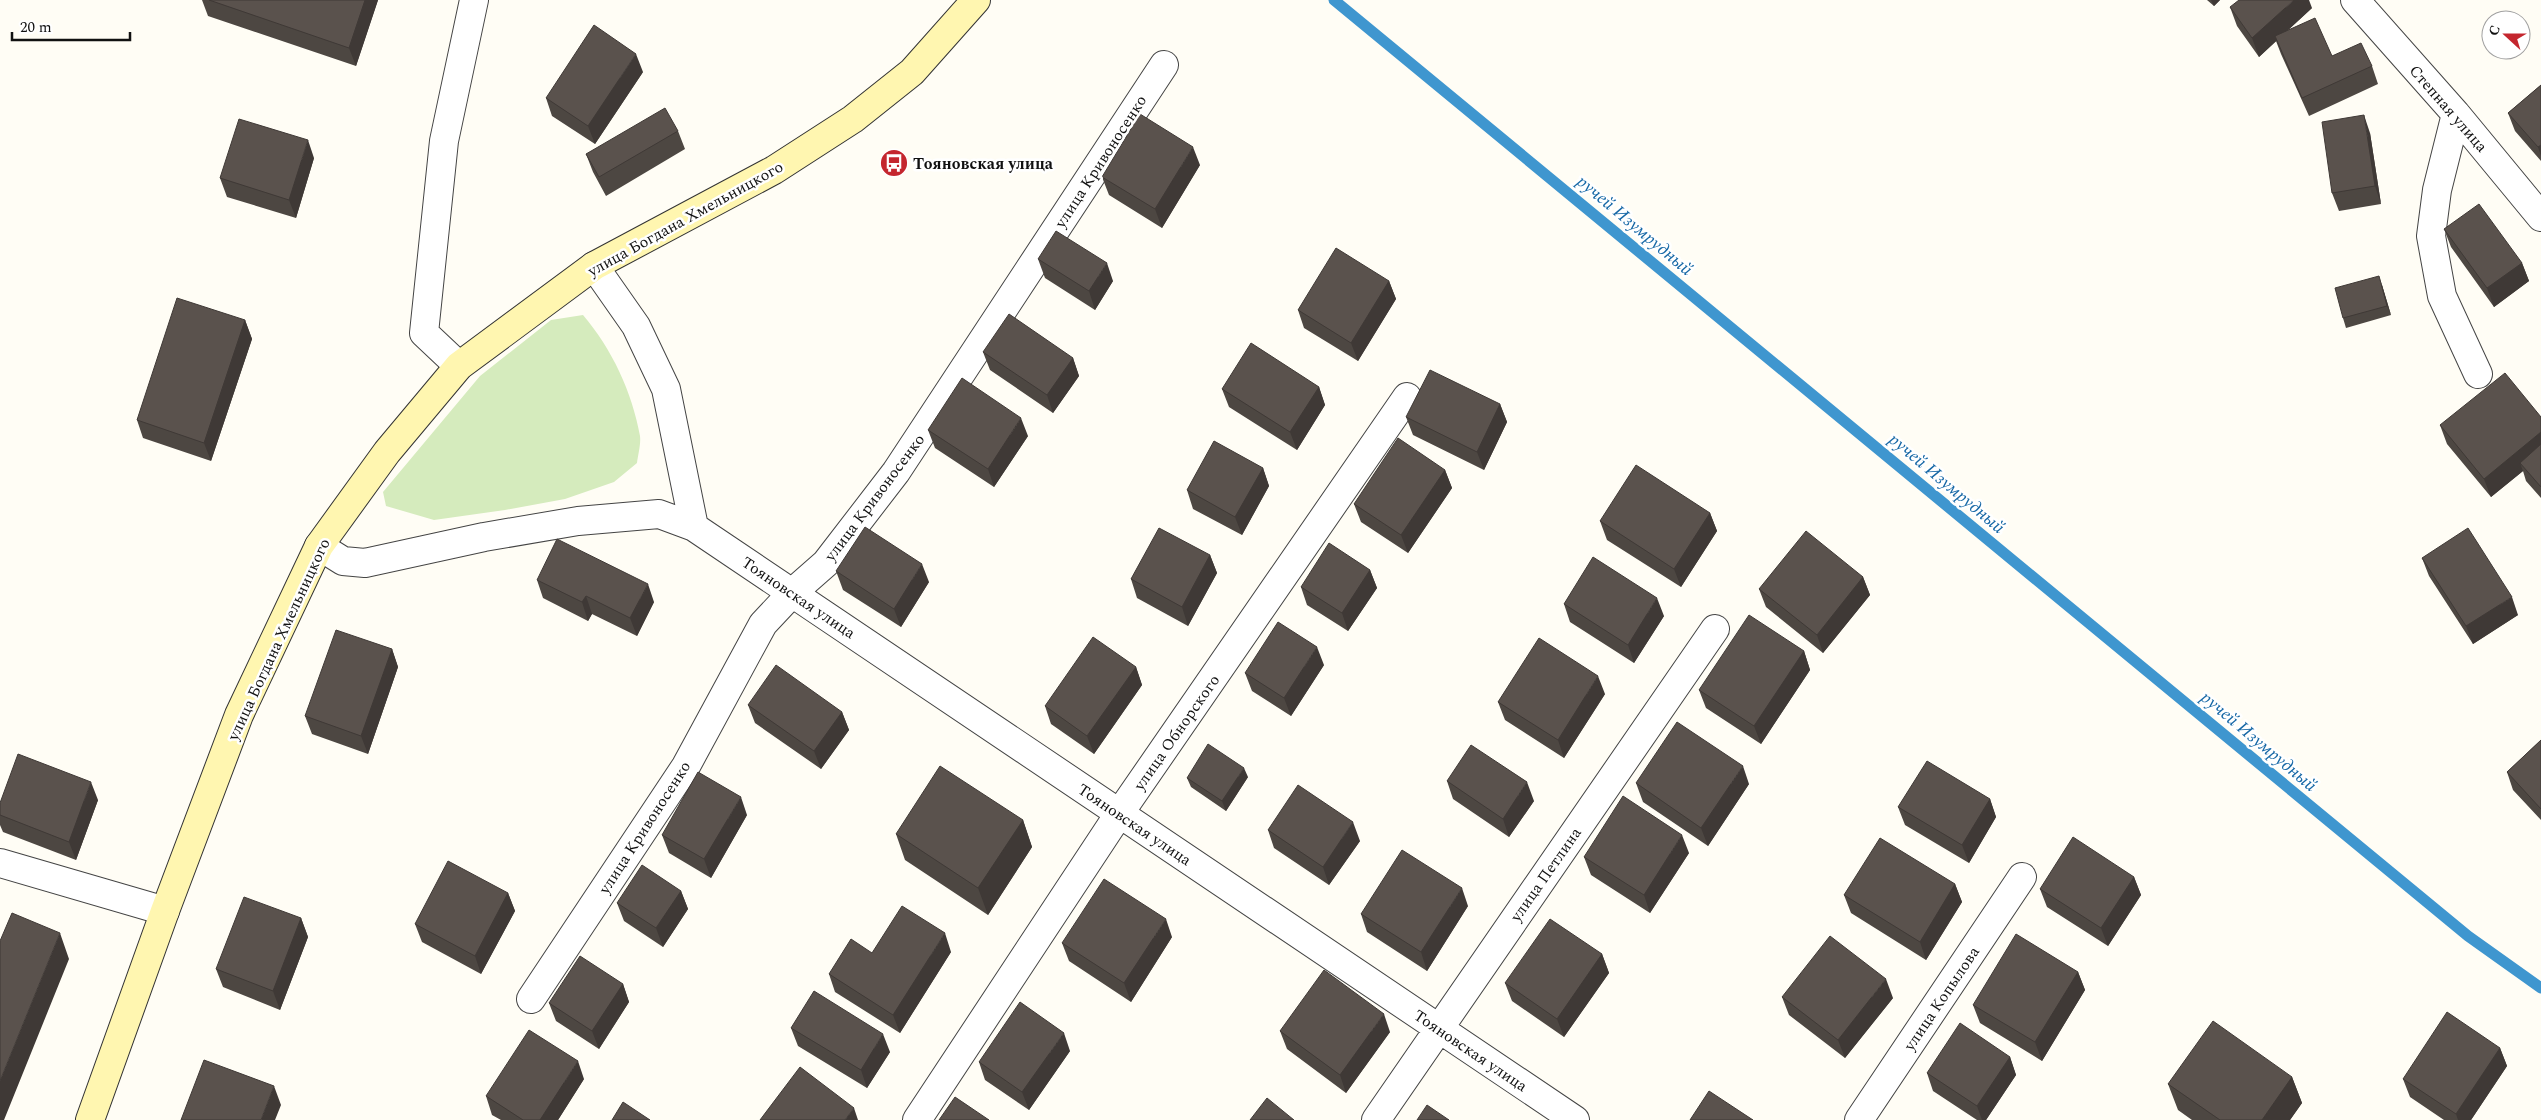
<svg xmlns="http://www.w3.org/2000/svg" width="2541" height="1120" font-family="Spectral,serif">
  <rect width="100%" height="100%" fill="#fffdf5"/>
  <path fill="#d5ebbd" d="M583,315C612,349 632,392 640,436C641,444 638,455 637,463L614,482L565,499L505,510L434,520L386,506L383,492L480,376L551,320Z"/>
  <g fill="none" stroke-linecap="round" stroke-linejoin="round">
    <path stroke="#3f96cf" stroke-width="11" d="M1334,0L2468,936L2541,988"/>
    <defs>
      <path id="street" d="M2355,0L2456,114L2541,217
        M2456,114L2437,190L2431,236L2442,296L2478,374
        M594,266L636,326L666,389L694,527
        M459,366L424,333L444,141L474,0
        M319,546L343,561L365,563L484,537L578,521L659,514L694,527L1575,1120
        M0,863L165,911
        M531,999L686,766L763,624L793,592L826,563L896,472L1164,65
        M917,1120L1119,814L1407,397
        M1376,1120L1715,629
        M1859,1120L2022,877"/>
      <path id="secondary" d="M90,1120L165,911L239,715L319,546L387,452L459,366L594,266L774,170L853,119L912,72L976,0"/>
    </defs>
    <use href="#street" stroke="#444" stroke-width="30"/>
    <use href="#secondary" stroke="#333" stroke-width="30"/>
    <use href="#street" stroke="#fff" stroke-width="28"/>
    <use href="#secondary" stroke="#fff6b0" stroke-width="28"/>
  </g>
  <path fill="#4d4742" d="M202,0H378L356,66L208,16Z
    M2207,0H2220L2214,6Z
    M2230,7L2312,8L2287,31L2332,56L2372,66L2378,84L2309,116L2281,54L2276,41L2259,57L2237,26Z
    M643,72L595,144L552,116L546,98Z
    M2541,85V161L2515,131L2508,113Z
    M678,131L685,149L606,196L593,172L586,154Z
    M2370,133L2381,204L2339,211L2332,193Z
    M314,158L296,218L227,197L220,178Z
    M1200,165L1162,228L1109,195L1102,177Z
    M2444,229L2522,263L2529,281L2494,307L2451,247Z
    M1038,259L1113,281L1095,310L1045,278Z
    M1389,281L1396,299L1358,361L1304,328L1298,310Z
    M2382,285L2391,315L2346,328L2343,318Z
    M245,320L252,339L211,461L143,438L137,420Z
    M983,352L1073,358L1079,376L1053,413L990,370Z
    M1319,387L1325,405L1297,450L1229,407L1222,389Z
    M1500,404L1507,422L1484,470L1413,435L1406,417Z
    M2541,417V498L2526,481L2523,471L2491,497L2447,444L2440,425Z
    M928,430L1028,436L994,487L935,448Z
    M1263,468L1269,486L1242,535L1193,509L1187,490Z
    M1445,470L1452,488L1408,553L1361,522L1354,504Z
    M1710,513L1717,531L1681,587L1607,540L1600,521Z
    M1210,555L1217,573L1188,626L1137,598L1131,579Z
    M2422,558L2518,615L2473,644L2429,576Z
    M1370,570L1377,588L1348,631L1307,605L1301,587Z
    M836,571L929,582L901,627L843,590Z
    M1863,577L1870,595L1823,653L1766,607L1759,589Z
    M537,580L654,602L637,636L592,614L588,621L543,598Z
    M1564,604L1664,616L1634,663L1570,622Z
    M392,649L398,667L368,754L312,734L305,716Z
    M1804,651L1810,670L1761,744L1706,708L1699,690Z
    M1324,665L1291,716L1252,691L1245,673Z
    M1136,667L1142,685L1094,754L1051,724L1045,706Z
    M1605,694L1564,758L1505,720L1498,702Z
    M748,705L842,712L849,730L821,769L755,723Z
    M2541,740V820L2513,790L2507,772Z
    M1248,777L1226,811L1191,787L1187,778Z
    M1447,781L1534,801L1509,837L1453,799Z
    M1636,783L1749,784L1708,846L1643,802Z
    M1990,799L1996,817L1969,863L1905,825L1898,807Z
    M98,800L76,860L3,832L0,825V803Z
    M747,815L711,878L669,853L662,835Z
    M1023,820L1032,847L988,915L905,860L896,834Z
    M1268,830L1360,841L1329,885L1274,848Z
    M1689,853L1650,913L1591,875L1584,857Z
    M2134,877L2141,895L2108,946L2047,907L2040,889Z
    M1955,884L1962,902L1926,960L1851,913L1844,895Z
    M681,891L688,909L663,947L624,921L617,903Z
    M508,893L515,911L481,974L422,942L415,924Z
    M1468,906L1427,971L1367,932L1361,914Z
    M301,918L308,937L280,1010L223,987L216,969Z
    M1172,937L1131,1002L1069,961L1062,943Z
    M951,952L900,1033L835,992L829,974Z
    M1602,954L1609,973L1564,1037L1512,1001L1505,983Z
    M2078,972L2085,990L2042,1061L1980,1023L1973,1005Z
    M623,984L629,1002L599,1049L556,1021L549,1003Z
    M1782,997L1893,998L1845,1058L1789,1015Z
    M791,1028L890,1052L867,1088L798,1046Z
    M1280,1031L1390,1032L1346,1093L1287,1049Z
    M2500,1048L2507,1066L2471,1120H2444L2410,1097L2403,1079Z
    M1070,1051L1029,1110L985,1080L979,1062Z
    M2010,1057L2016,1075L1986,1120H1977L1933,1091L1927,1073Z
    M2292,1077L2302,1103L2290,1120H2192L2178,1110L2168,1084Z
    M584,1079L558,1120H501L492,1115L486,1096Z"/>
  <path fill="#3f3936" d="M365,0H378L356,66L349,48Z
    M2211,0H2220L2214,6Z
    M2294,0H2309L2312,8L2259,57L2252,38Z
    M636,54L643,72L595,144L588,126Z
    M2364,115L2370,133L2381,204L2375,186Z
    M308,140L314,158L296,218L289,200Z
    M2541,145V156L2538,147Z
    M1193,147L1200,165L1162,228L1155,209Z
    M1107,263L1113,281L1095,310L1089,291Z
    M2522,263L2529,281L2494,307L2487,288Z
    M2379,276L2382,285L2391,315L2387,306Z
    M1389,281L1396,299L1358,361L1351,343Z
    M245,320L252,339L211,461L204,443Z
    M1073,358L1079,376L1053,413L1047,395Z
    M1319,387L1325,405L1297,450L1290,432Z
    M1500,404L1507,422L1484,470L1477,452Z
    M1021,418L1028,436L994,487L988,469Z
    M2541,432V456L2520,463L2523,471L2491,497L2484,479Z
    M1263,468L1269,486L1242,535L1235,517Z
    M1445,470L1452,488L1408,553L1401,535Z
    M1710,513L1717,531L1681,587L1674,569Z
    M1210,555L1217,573L1188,626L1182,607Z
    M922,564L929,582L901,627L894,609Z
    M1370,570L1377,588L1348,631L1342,613Z
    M1863,577L1870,595L1823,653L1817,635Z
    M648,584L654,602L637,636L630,618Z
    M586,596L592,614L588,621L582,602Z
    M2512,597L2518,615L2473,644L2466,626Z
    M1657,598L1664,616L1634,663L1628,645Z
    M1317,647L1324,665L1291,716L1284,698Z
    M392,649L398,667L368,754L361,736Z
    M1804,651L1810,670L1761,744L1754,726Z
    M1136,667L1142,685L1094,754L1087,736Z
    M1598,676L1605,694L1564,758L1558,740Z
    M842,712L849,730L821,769L814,751Z
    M1743,766L1749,784L1708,846L1701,828Z
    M1244,768L1248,777L1226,811L1222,801Z
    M91,782L98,800L76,860L69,842Z
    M1527,782L1534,801L1509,837L1503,819Z
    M741,797L747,815L711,878L704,859Z
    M1990,799L1996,817L1969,863L1962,845Z
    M1023,820L1032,847L988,915L978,888Z
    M1353,822L1360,841L1329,885L1323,867Z
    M1682,835L1689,853L1650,913L1644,895Z
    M2134,877L2141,895L2108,946L2101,928Z
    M1955,884L1962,902L1926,960L1920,942Z
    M1462,888L1468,906L1427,971L1421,952Z
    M681,891L688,909L663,947L656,928Z
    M508,893L515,911L481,974L475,956Z
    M301,918L308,937L280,1010L273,991Z
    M1166,919L1172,937L1131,1002L1124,983Z
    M60,933L69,959L4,1120H0V1081Z
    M945,933L951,952L900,1033L893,1015Z
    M1602,954L1609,973L1564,1037L1557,1019Z
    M2078,972L2085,990L2042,1061L2035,1042Z
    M1886,979L1893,998L1845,1058L1838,1040Z
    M623,984L629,1002L599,1049L592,1031Z
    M1384,1014L1390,1032L1346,1093L1340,1075Z
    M1064,1033L1070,1051L1029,1110L1022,1092Z
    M883,1034L890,1052L867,1088L861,1070Z
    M2500,1048L2507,1066L2471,1120H2458L2456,1114Z
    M2010,1057L2016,1075L1986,1120H1982L1977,1106Z
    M578,1061L584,1079L558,1120H540Z
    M2292,1077L2302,1103L2290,1120H2262Z
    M274,1086L281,1105L275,1120H261Z
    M854,1108L858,1120H845Z"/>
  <path fill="#5a524d" stroke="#3f3936" d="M209,0H365L349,48Z
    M2239,0H2294L2252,38L2230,7Z
    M2315,18L2332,56L2361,43L2372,66L2302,98L2275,36Z
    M594,25L636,54L588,126L546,98Z
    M2541,85V145L2538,147L2508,113Z
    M665,108L678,131L599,177L586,154Z
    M1140,114L1193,147L1155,209L1102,177Z
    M2364,115L2375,186L2332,193L2322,122Z
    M239,119L308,140L289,200L220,178Z
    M2479,204L2522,263L2487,288L2444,229Z
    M1056,231L1107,263L1089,291L1038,259Z
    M1336,248L1389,281L1351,343L1298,310Z
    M2379,276L2387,306L2343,318L2335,288Z
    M177,298L245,320L204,443L137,420Z
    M1009,314L1073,358L1047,395L983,352Z
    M1251,343L1319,387L1290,432L1222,389Z
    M1430,370L1500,404L1477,452L1406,417Z
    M2505,373L2541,417V432L2484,479L2440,425Z
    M962,378L1021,418L988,469L928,430Z
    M1398,438L1445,470L1401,535L1354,504Z
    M1214,441L1263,468L1235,517L1187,490Z
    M2541,444V487L2520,463Z
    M1636,465L1710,513L1674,569L1600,521Z
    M865,527L922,564L894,609L836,571Z
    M1159,528L1210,555L1182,607L1131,579Z
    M2468,528L2512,597L2466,626L2422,558Z
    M1806,531L1863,577L1817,635L1759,589Z
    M557,539L648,584L630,618L586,596L582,602L537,580Z
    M1329,543L1370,570L1342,613L1301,587Z
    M1593,557L1657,598L1628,645L1564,604Z
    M1749,615L1804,651L1754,726L1699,690Z
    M1278,622L1317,647L1284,698L1245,673Z
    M336,630L392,649L361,736L305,716Z
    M1093,637L1136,667L1087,736L1045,706Z
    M1539,638L1598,676L1558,740L1498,702Z
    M776,665L842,712L814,751L748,705Z
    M1677,722L1743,766L1701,828L1636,783Z
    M2541,740V809L2507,772Z
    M1208,744L1244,768L1222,801L1187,778Z
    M1471,745L1527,782L1503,819L1447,781Z
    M18,754L91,782L69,842L0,815V803Z
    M1927,761L1990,799L1962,845L1898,807Z
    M940,766L1023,820L978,888L896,834Z
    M698,772L741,797L704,859L662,835Z
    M1298,785L1353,822L1323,867L1268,830Z
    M1623,796L1682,835L1644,895L1584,857Z
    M2073,837L2134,877L2101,928L2040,889Z
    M1880,838L1955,884L1920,942L1844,895Z
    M1402,850L1462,888L1421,952L1361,914Z
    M448,861L508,893L475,956L415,924Z
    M642,865L681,891L656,928L617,903Z
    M1104,879L1166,919L1124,983L1062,943Z
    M244,897L301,918L273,991L216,969Z
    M902,906L945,933L893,1015L829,974L851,939L872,953Z
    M12,913L60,933L0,1081V941Z
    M1550,919L1602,954L1557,1019L1505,983Z
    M2016,934L2078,972L2035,1042L1973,1005Z
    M1830,936L1886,979L1838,1040L1782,997Z
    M580,956L623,984L592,1031L549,1003Z
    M1324,970L1384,1014L1340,1075L1280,1031Z
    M814,991L883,1034L861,1070L791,1028Z
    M1020,1002L1064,1033L1022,1092L979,1062Z
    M2447,1012L2500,1048L2456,1114L2403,1079Z
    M2213,1021L2292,1077L2262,1120H2220L2168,1084Z
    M1960,1023L2010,1057L1977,1106L1927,1073Z
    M529,1030L578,1061L540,1120H523L486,1096Z
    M204,1060L274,1086L261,1120H181Z
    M800,1067L854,1108L845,1120H760Z
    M1709,1091L1753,1120H1690Z
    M955,1097L989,1120H939Z
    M1267,1098L1294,1120H1250Z
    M623,1102L650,1120H612Z
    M1427,1105L1449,1120H1417Z"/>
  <defs>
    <symbol id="bus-disc" viewBox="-11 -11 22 22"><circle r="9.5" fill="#c4262e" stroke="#fff"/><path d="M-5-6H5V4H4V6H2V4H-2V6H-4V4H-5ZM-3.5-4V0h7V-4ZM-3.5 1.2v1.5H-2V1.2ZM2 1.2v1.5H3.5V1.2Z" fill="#fff"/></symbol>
  </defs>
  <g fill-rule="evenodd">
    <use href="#bus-disc" x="878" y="147" width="32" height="32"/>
  </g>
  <g text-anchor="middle" stroke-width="5" stroke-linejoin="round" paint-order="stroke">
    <g font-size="16" fill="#111" stroke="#fff">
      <text transform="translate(2449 108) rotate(49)" y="6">Степная улица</text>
      <text transform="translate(1100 161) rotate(-57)" y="6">улица Кривоносенко</text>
      <text transform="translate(685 218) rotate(-29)" y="6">улица Богдана Хмельницкого</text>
      <text transform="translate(874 497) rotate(-53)" y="6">улица Кривоносенко</text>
      <text transform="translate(799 597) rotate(34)" y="6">Тояновская улица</text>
      <text transform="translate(278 639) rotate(-65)" y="6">улица Богдана Хмельницкого</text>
      <text transform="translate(1176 732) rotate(-55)" y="6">улица Обнорского</text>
      <text transform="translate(1135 824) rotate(34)" y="6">Тояновская улица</text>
      <text transform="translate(644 827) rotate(-57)" y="6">улица Кривоносенко</text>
      <text transform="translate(1545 874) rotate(-55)" y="6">улица Петлина</text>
      <text transform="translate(1941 998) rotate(-56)" y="6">улица Копылова</text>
      <text transform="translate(1471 1050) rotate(34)" y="6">Тояновская улица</text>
    </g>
    <g font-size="16" font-weight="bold" fill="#111" stroke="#fff" text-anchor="start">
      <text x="913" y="169">Тояновская улица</text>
    </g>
    <g font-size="18" font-style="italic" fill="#1768a6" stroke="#fff">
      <text transform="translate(1635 225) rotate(40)" y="6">ручей Изумрудный</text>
      <text transform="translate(1947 483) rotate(40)" y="6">ручей Изумрудный</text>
      <text transform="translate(2259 741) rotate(40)" y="6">ручей Изумрудный</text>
    </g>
  </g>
  <g transform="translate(2506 35) rotate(291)"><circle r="24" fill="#ffffff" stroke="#a0a0a0"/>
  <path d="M0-4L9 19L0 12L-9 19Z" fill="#c4262e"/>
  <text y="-8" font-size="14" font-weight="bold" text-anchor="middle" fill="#111111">С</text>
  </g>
  <path d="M12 32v8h118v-8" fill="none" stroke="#111111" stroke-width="2.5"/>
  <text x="20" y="32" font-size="15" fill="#111111" stroke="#ffffff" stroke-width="4" paint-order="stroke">20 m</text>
</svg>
